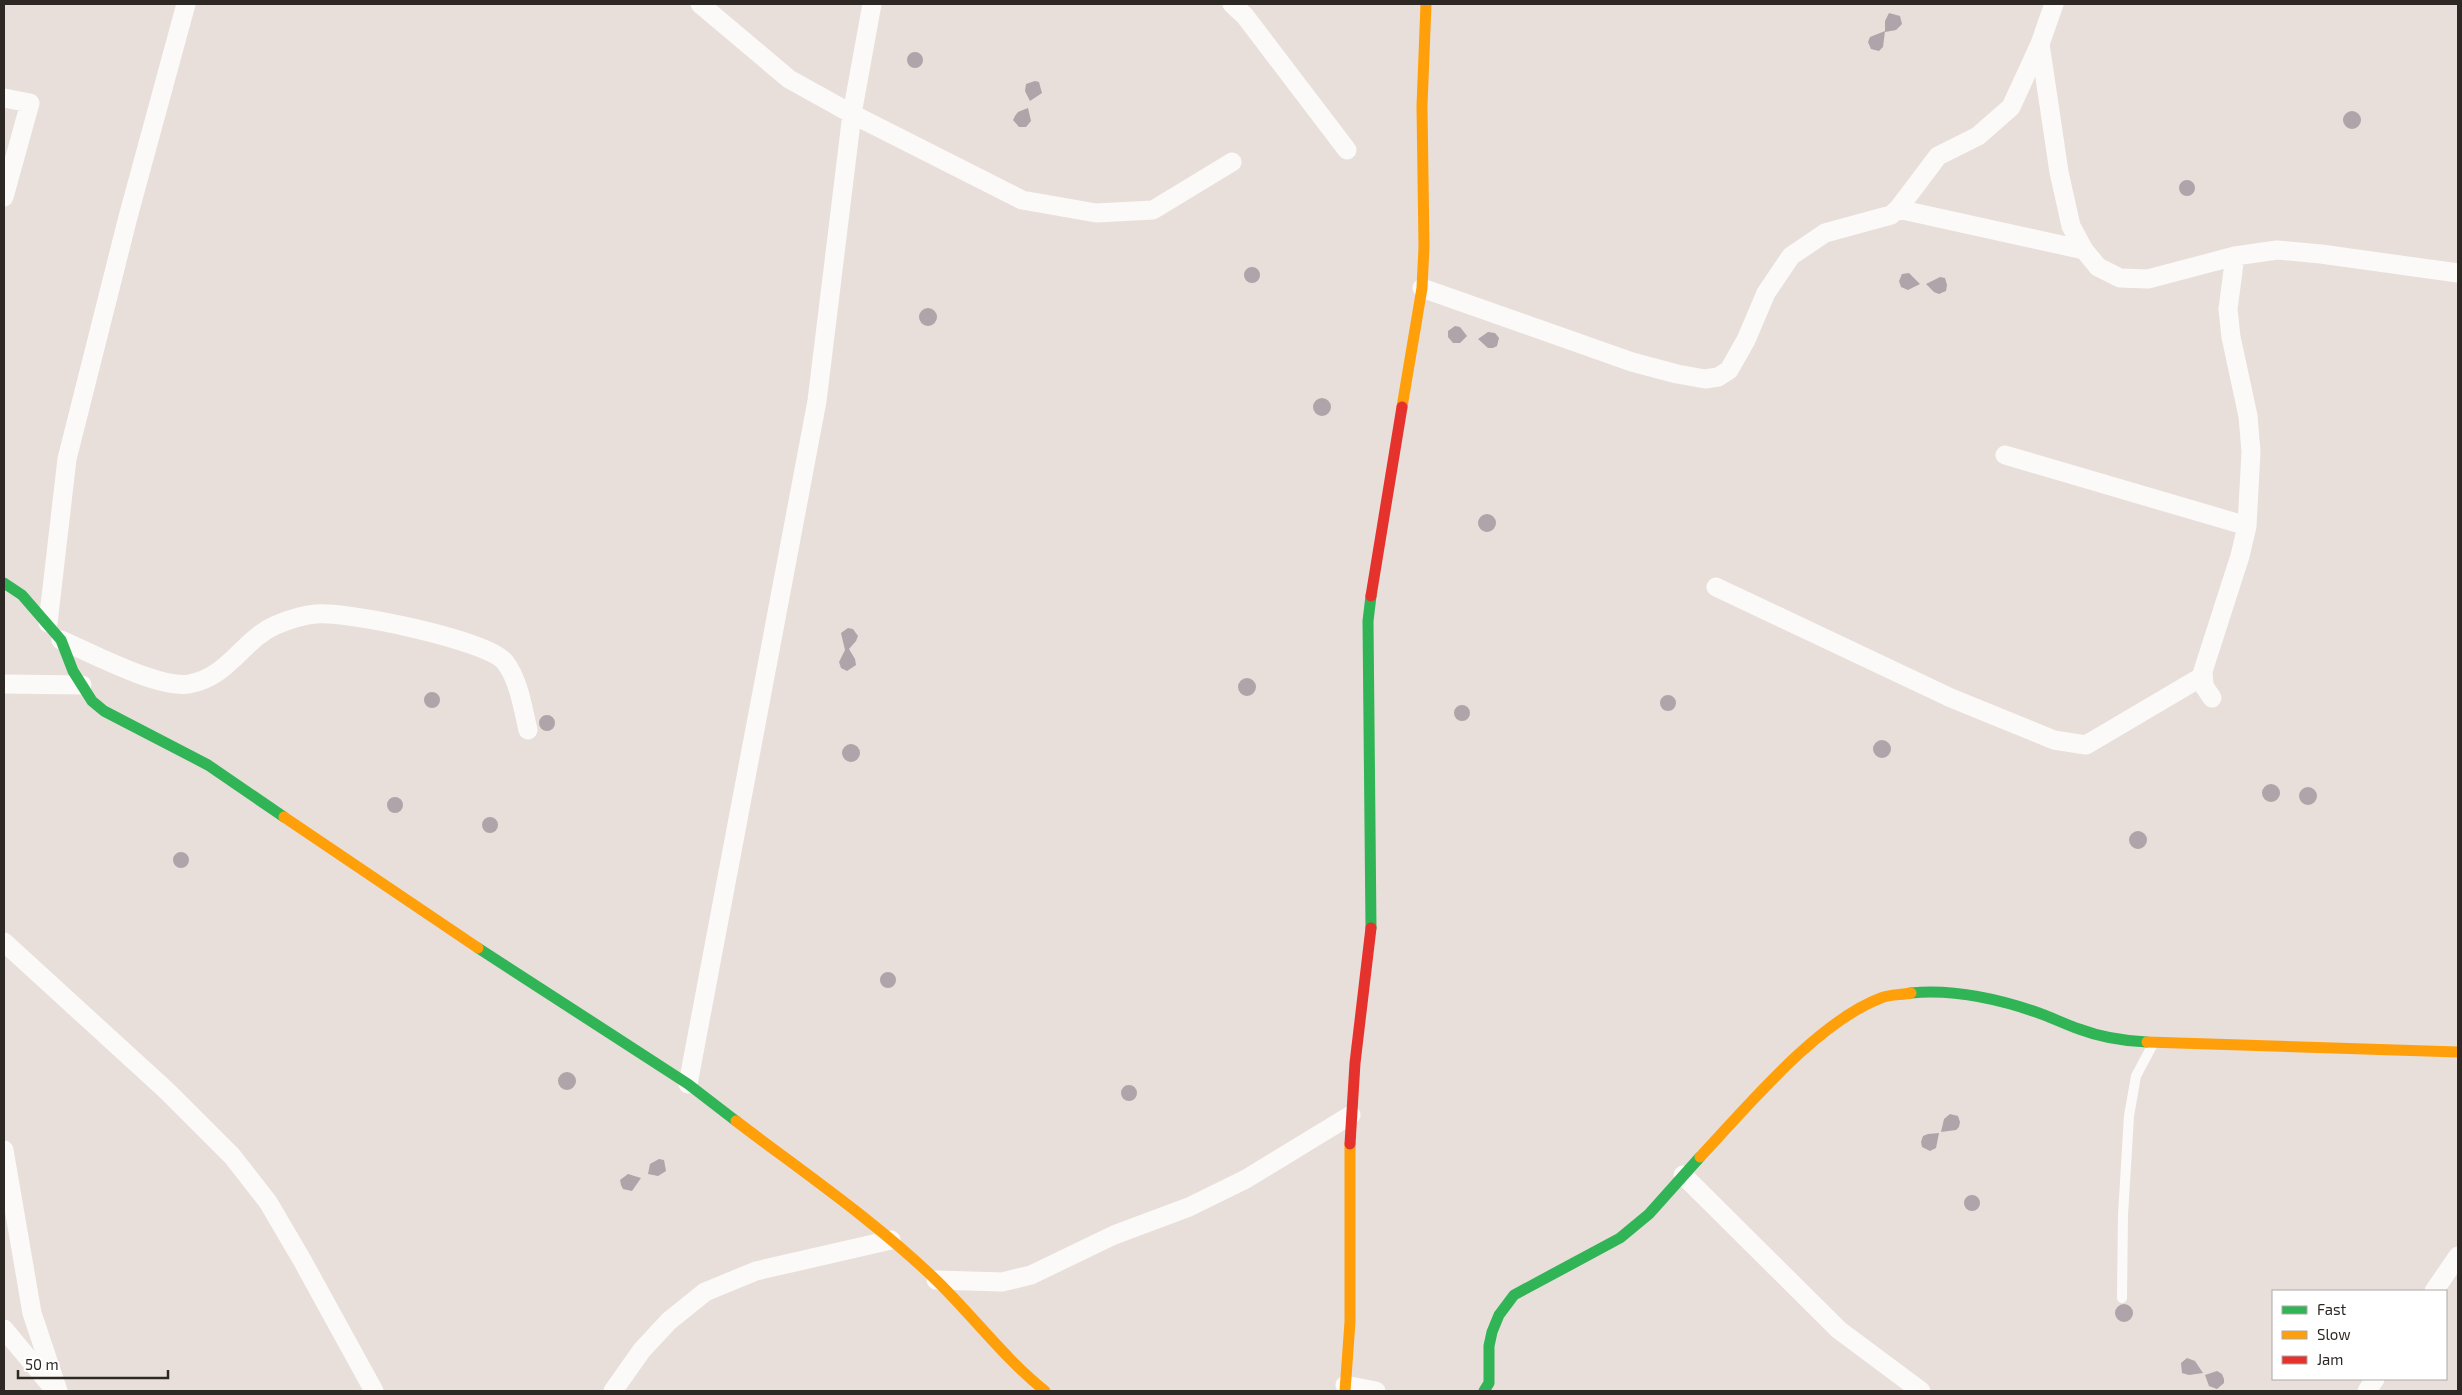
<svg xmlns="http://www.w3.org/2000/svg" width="2462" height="1395" font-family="'Exo 2',sans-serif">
  <rect width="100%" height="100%" fill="#e8dfda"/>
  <path fill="#aea4a9" d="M1889,13L1900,16L1902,24L1896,30L1885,32V21Z
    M1885,31L1883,47L1879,51L1871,49L1868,42L1870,37Z
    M907 60a8 8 0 1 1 16 0a8 8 0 1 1-16 0Z
    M1035,81L1039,82L1042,93L1030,101L1025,91L1026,84Z
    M1028,108L1031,121L1026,127H1019L1013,120L1015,116L1018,112Z
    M2343 120a9 9 0 1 1 18 0a9 9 0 1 1-18 0Z
    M2179 188a8 8 0 1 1 16 0a8 8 0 1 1-16 0Z
    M1244 275a8 8 0 1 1 16 0a8 8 0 1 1-16 0Z
    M1909,273L1920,284L1908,290L1901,287L1899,281L1902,274Z
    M1940,277L1945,278L1947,285L1946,291L1939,294L1934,292L1926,284Z
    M919 317a9 9 0 1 1 18 0a9 9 0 1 1-18 0Z
    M1455,326L1460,327L1467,336L1460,343H1453L1448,337V331Z
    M1488,332L1495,333L1499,338L1497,346L1493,348H1488L1478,339Z
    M1313 407a9 9 0 1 1 18 0a9 9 0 1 1-18 0Z
    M1478 523a9 9 0 1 1 18 0a9 9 0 1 1-18 0Z
    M848,628L853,629L858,636L856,641L849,649L855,659L856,665L847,671L841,668L839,662L845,650L841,633Z
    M1238 687a9 9 0 1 1 18 0a9 9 0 1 1-18 0Z
    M424 700a8 8 0 1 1 16 0a8 8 0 1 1-16 0Z
    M1660 703a8 8 0 1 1 16 0a8 8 0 1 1-16 0Z
    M1454 713a8 8 0 1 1 16 0a8 8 0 1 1-16 0Z
    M539 723a8 8 0 1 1 16 0a8 8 0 1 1-16 0Z
    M1873 749a9 9 0 1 1 18 0a9 9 0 1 1-18 0Z
    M842 753a9 9 0 1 1 18 0a9 9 0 1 1-18 0Z
    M2262 793a9 9 0 1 1 18 0a9 9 0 1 1-18 0Z
    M2299 796a9 9 0 1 1 18 0a9 9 0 1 1-18 0Z
    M387 805a8 8 0 1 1 16 0a8 8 0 1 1-16 0Z
    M482 825a8 8 0 1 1 16 0a8 8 0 1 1-16 0Z
    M2129 840a9 9 0 1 1 18 0a9 9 0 1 1-18 0Z
    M173 860a8 8 0 1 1 16 0a8 8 0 1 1-16 0Z
    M880 980a8 8 0 1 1 16 0a8 8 0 1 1-16 0Z
    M558 1081a9 9 0 1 1 18 0a9 9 0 1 1-18 0Z
    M1121 1093a8 8 0 1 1 16 0a8 8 0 1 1-16 0Z
    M1950,1114L1958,1116L1960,1122L1959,1127L1956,1130L1941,1132L1944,1119Z
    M1939,1133L1936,1148L1930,1151L1922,1147L1921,1142L1923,1136L1928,1134Z
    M659,1159L664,1160L666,1171L658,1176L648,1174L650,1164Z
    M628,1174L641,1178L632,1191L623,1189L621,1185L620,1180Z
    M1964 1203a8 8 0 1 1 16 0a8 8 0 1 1-16 0Z
    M2115 1313a9 9 0 1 1 18 0a9 9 0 1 1-18 0Z
    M2187,1358L2195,1361L2203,1373L2189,1375L2182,1373L2181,1363Z
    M2217,1371L2222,1374L2224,1379V1383L2217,1389L2209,1386L2205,1375Z"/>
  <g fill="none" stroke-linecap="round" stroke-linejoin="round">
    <path stroke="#fcfaf9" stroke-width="10" d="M2122,1298L2123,1215L2129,1116L2136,1076L2153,1044"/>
    <path stroke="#fcfaf9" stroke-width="19" d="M700,4L789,79L852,114L1022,200L1096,213L1153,210L1232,162
      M1232,4L1245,16L1347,150
      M2040,44L2059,172L2071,226L2084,250L2098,267L2120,278L2148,279L2235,256L2277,250L2321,254L2458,273
      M4,98L30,103L4,197
      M1898,209L2084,250
      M1422,288L1632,362L1677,374L1705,379L1718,377L1729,370L1746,340L1766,293L1791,256L1825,233L1891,215L1898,209L1938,156L1978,136L2011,107L2040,44L2054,4
      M2005,455L2247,526
      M1716,587L1951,698L2054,740L2086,745L2203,676
      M48,623L67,459L128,217L186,4
      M61,640C91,653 159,689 189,684C229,677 243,639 276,625C288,620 303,615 316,614C347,611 487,640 505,662C519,680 523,709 528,730
      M4,684L82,685
      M2212,698L2204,686L2203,671L2240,556L2247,526L2251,452L2248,416L2231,337L2228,309L2235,256
      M4,942L167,1091L232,1156L268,1202L302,1260L374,1391
      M688,1084L817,401L852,114L872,4
      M4,1150L32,1313L58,1391
      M1683,1175L1839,1330L1921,1391
      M936,1280L1002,1282L1031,1275L1114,1235L1189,1207L1246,1179L1351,1115
      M2434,1291L2458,1256
      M4,1329L53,1388
      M1345,1385L1376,1391
      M613,1391L642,1350L669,1321L705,1292L756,1271L891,1240
      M2367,1391L2375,1379"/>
    <path stroke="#30b455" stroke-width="11" d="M4,583L22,595L61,640L73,671L92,701L104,711L208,765L284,817
      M1371,928L1368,621L1371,596
      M478,948L688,1084L736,1121
      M1911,993C1952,989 1998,999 2036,1012C2051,1017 2064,1024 2079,1029C2100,1037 2124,1041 2147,1042
      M1484,1391L1489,1383V1346L1492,1332L1499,1315L1514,1295L1620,1238L1649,1214L1700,1157"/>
    <path stroke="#ff9f0a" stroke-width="11" d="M1402,407L1422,288L1424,247L1422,106L1426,4
      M284,817L478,948
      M2147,1042L2458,1052
      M736,1121C803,1172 875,1221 936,1280C973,1316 1004,1358 1045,1391
      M1700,1157C1747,1107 1817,1022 1881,998C1889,994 1901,995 1911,993
      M1345,1391L1350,1322V1144"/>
    <path stroke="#e5322d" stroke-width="11" d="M1371,596L1402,407
      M1350,1144L1355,1063L1371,928"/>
  </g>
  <rect width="2462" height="1395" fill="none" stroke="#2e2824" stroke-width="10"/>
  <rect x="2272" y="1290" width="175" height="90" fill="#ffffff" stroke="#aba9a7"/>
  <rect x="2282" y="1306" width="25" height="8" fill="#30b455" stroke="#aba9a7"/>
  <text x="2317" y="1315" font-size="15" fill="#2e2824">Fast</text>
  <rect x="2282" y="1331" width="25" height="8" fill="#ff9f0a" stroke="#aba9a7"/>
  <text x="2317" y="1340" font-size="15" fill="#2e2824">Slow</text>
  <rect x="2282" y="1356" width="25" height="8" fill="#e5322d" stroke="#aba9a7"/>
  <text x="2317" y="1365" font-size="15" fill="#2e2824">Jam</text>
  <path d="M18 1370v8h150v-8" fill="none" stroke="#2e2824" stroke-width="2.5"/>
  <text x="25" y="1370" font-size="15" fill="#2e2824" stroke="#ffffff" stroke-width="4" paint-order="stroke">50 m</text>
</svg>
